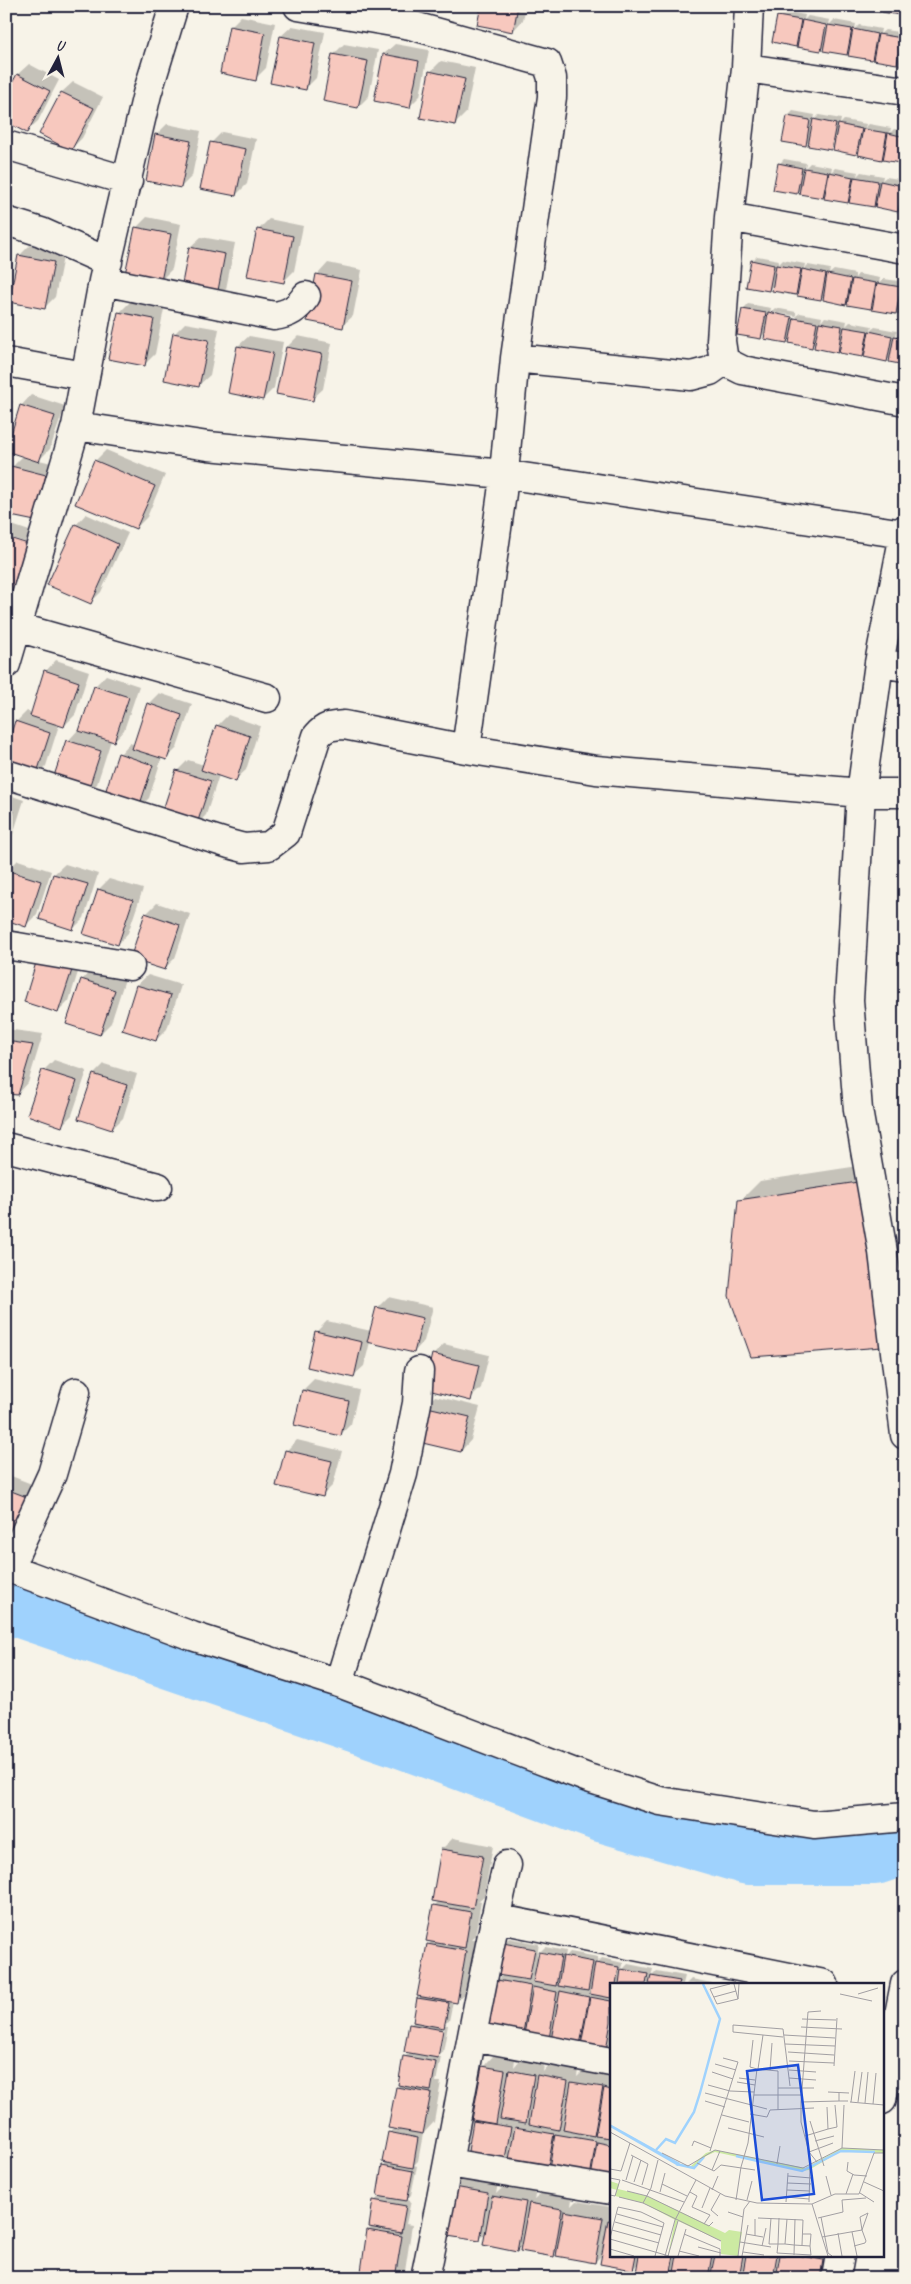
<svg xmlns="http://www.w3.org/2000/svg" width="911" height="2284" font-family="Caveat,sans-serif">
  <rect width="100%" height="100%" fill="#f7f3e8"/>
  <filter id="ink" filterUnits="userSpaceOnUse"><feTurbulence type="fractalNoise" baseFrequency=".02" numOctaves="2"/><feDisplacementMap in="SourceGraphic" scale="10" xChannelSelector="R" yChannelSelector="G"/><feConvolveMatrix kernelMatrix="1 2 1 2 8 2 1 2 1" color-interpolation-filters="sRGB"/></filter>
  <g filter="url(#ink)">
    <path fill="#cceaa2" stroke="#77866e" d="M6,1567L588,1778L778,1821L905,1817V1846L875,1856H748L604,1814L401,1739L6,1604Z"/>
    <path fill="#0003" d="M482,6H526L523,20L513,31Z
      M783,11L805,15L804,20L808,16L830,20L829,25L834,20L856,24L855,29L859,25L881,29L880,34L885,30L905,33V64L901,59L897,63L876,54L871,59L851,50L846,54L826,45L820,50L800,41L795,45L778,16Z
      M241,16L275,23L266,68L255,79L230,27Z
      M292,26L325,32L316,78L305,89L281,36Z
      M344,44L378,50L369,96L358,107L333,55Z
      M395,44L429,50L420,96L409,107L384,54Z
      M441,61L475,68L466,113L455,124L430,72Z
      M29,64L59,80L38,121L27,131L18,74Z
      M73,82L103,97L82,138L71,149L41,133L62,92Z
      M793,111L815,115L814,120L819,115L841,119L840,124L844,120L866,124L865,128L869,124L891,128L890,133L894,129L905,131V163L886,154L881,158L860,149L856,153L835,144L831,149L810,140L805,145L788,116Z
      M167,124L201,131L192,176L181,187L156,135Z
      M222,132L256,139L247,184L236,195L211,143Z
      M784,159L806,163L805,168L810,163L832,167L831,172L835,168L858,172L857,176L861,172L883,176L882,180L886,177L905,180V212L902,206L898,211L877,202L873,206L852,198L848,202L827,193L822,197L802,188L796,193L779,164Z
      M6,213L15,215L6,260Z
      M147,217L181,224L172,269L161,280L136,228Z
      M269,219L303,226L294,271L283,282L258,230Z
      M201,237L235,243L226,289L216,300L190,247Z
      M30,245L64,252L55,297L44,308L19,256Z
      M757,256L779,260L778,265L783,260L805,264L804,269L808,265L830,269L829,274L834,270L855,274V278L858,274L880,278L879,283L884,279L905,282V314L900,308L896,312L875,303L870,308L849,300L846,303L825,294L821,299L800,290L795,294L774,284L769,290L752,261Z
      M328,263L362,270L353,316L342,326L308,320L318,274Z
      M130,302L164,309L155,354L144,365L119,313Z
      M748,304L771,308L770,313L775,308L796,312V316L772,312V314L798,319L796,316L800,313L822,317L821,322L825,317L847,321L846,326L850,322L872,326L871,330L875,327L897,331L896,336L900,331L905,332V364L891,356L887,361L866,352L862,356L841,347L837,351L816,342L812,346L791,337L787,342L766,332L760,338L743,309Z
      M185,323L219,329L210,375L199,385L175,333Z
      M249,336L283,342L274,388L263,399L238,346Z
      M298,336L332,343L323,389L312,399L278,393L287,347Z
      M31,395L65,406L50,449L39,460L56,464L35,520L12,467L24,455L6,450L21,406Z
      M6,399L13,401L6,421Z
      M106,450L165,475L147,517L136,528L95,461Z
      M6,461L11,463L6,477Z
      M86,514L128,533L101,592L90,603L76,525Z
      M6,523L38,534L34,545L6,536Z
      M56,660L89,671L75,715L64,726L59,725L46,766L35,777L16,722L27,711L32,713L46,671Z
      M106,675L139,686L124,730L114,741L111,740L97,784L86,795L68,741L78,730L81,731L95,686Z
      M159,693L192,704L177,748L167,758L162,757L149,798L138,809L120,754L130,743L135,745L148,704Z
      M228,715L260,726L246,770L235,780L219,775L206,815L195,826L177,771L188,760L204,765L217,726Z
      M6,794L24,800L10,844L6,848Z
      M18,860L51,871L37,914L26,925L7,871Z
      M65,864L98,874L84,918L73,929L40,918L54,874Z
      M109,879L143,889L128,933L118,944L99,889Z
      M157,903L190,914L175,958L165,968L146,914Z
      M83,956L69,1001L58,1012L25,1001Z
      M92,969L125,979L111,1023L100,1034L82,980Z
      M148,975L181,985L167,1029L156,1040L123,1029L137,985Z
      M6,1029L43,1034L28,1083L18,1094L6,1093Z
      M54,1060L87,1071L72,1115L62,1125L43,1071Z
      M104,1064L137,1074L123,1118L112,1129L94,1074Z
      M878,1163L901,1325L740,1201L760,1181Z
      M388,1297L433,1307L424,1341L414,1352L370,1342L364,1366L353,1376L316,1332L327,1321L371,1331L377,1308Z
      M444,1344L489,1355L481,1388L470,1399L433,1355Z
      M314,1379L359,1390L351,1424L340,1435L295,1424L303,1390Z
      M435,1396L480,1407L471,1440L461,1451L424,1407Z
      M297,1440L342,1451L333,1485L323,1495L286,1451Z
      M6,1474L42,1488L13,1542L6,1540Z
      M453,1838L493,1846L484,1896L478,1901L481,1902L475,1936L471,1940H476L467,1991L456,2001H453L449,2021L443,2024L438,2053H440L445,2025H448L443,2052L438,2057H441L436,2082H441L434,2122L423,2134L418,2161L414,2165L417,2166L411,2195L406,2200L411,2201L406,2224L412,2225L404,2278H361L368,2231L373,2226L375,2201L380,2195L383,2166L387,2162L389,2133L394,2128L397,2088L400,2085L405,2057L410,2052V2025L415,2021L418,1999L422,1995L428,1945L432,1941L434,1906L439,1901L433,1900L442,1849Z
      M509,1938L539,1944L537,1955L545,1947L566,1951L565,1957L570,1952L598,1957L597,1963L602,1958L623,1963L622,1970L628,1964L653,1969L651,1977L657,1971L685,1976L683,1984H611V2050H609L610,2044L606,2048L584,2040L580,2044L554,2032L549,2037L527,2028L522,2032L498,1980L504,1974V1944Z
      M691,1979L712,1983V1984H686Z
      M494,2055L515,2059L514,2067L520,2060L544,2065L543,2072L549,2065L578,2070L577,2077L582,2072L611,2076V2186L503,2168L474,2121L484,2066Z
      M461,2176L498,2183L496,2194L504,2186L536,2192L534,2199L541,2193L572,2199L571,2206L576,2201L611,2207V2255H832L828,2278H674L676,2271L669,2278L639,2262L633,2269L603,2254L595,2262L558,2250L553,2255L523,2245L517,2250L487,2232L479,2240L450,2187Z"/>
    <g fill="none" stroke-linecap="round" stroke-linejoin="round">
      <path stroke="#9fd2fd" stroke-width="58" d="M6,1604L401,1739L604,1814L748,1856H875L905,1846"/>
    </g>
    <path fill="#f7c8be" stroke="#22223b" d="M481,6H518L513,32L477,25Z
      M857,6H882L880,12Z
      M883,6H905V16L882,12Z
      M777,16L801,20L796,47L772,42Z
      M802,20L826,25L821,51L797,47Z
      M828,25L852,29L847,55L823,51Z
      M229,26L265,33L256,81L220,73Z
      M853,29L877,34L872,60L848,56Z
      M878,34L902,38L897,64L873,60Z
      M280,36L315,43L306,90L270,83Z
      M904,38L905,39V66L899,65Z
      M332,54L368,61L358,108L323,101Z
      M383,54L419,61L410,108L374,101Z
      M429,71L465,79L455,125L420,118Z
      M17,74L50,91L27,133L6,122V94Z
      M61,92L94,108L71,151L39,134Z
      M787,116L810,120L806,146L782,142Z
      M813,119L836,124L831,150L808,146Z
      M838,124L862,129L856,155L833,150Z
      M863,129L887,133L882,160L858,155Z
      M888,133L905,137V164L883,160Z
      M155,134L191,141L181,188L146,181Z
      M210,142L246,149L236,196L200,189Z
      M778,163L802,168L797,194L773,190Z
      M804,168L828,172L823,198L799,194Z
      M829,172L853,177L848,203L824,199Z
      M854,177L878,181L874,207L849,203Z
      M880,181L903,186L898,212L875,207Z
      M905,186V213L900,212Z
      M135,227L171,234L161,281L125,274Z
      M257,229L293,236L284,283L247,276Z
      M189,247L225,254L216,301L180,294Z
      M18,255L54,262L45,309L9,302Z
      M751,260L774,265L769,291L746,287Z
      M776,265L801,269L796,295L772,291Z
      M802,269L826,274L821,300L797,296Z
      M316,274L352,281L343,328L307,321Z
      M827,274L851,279L846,305L823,300Z
      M852,279L876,283L871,309L847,305Z
      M877,283L901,287L896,314L872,310Z
      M902,288L905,289V316L898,314Z
      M742,309L766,313L761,339L737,335Z
      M118,312L154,319L145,366L108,359Z
      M768,312L792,317L787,343L764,339Z
      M794,318L817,322L812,348L789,343Z
      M819,322L842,326L838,353L814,348Z
      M844,327L868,331L863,357L839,353Z
      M869,331L892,336L887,362L864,357Z
      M173,333L209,340L199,387L164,380Z
      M894,336L905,338V365L889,362Z
      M237,346L273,353L263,400L228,393Z
      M286,347L322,354L313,401L276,394Z
      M20,405L55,416L39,462L6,451Z
      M94,460L155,486L136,529L75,504Z
      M11,466L46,475L35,521L6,515V486Z
      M75,524L118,544L91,604L47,585Z
      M6,537L28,544L13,590L6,588Z
      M44,670L79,682L64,727L30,716Z
      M94,686L129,697L114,742L79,731Z
      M147,703L182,715L167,760L132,749Z
      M15,721L50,733L35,779L6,769V749Z
      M216,725L250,736L236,782L201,770Z
      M66,740L101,751L86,797L51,785Z
      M118,753L153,765L138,810L103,799Z
      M176,770L211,781L196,827L161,816Z
      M6,808L14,811L6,836Z
      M6,870L41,881L26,927L6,920Z
      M53,874L88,884L73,930L39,919Z
      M98,889L133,900L118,945L83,934Z
      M145,913L180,925L165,970L130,959Z
      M38,956L73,967L58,1013L24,1002Z
      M81,979L115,990L100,1035L66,1024Z
      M136,985L171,995L156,1041L122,1030Z
      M6,1041L33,1045L18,1095L6,1094Z
      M42,1070L77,1081L62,1127L27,1115Z
      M93,1074L127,1085L112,1130L78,1119Z
      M858,1182L882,1347L751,1357L729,1296L738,1200Z
      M376,1307L423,1318L414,1353L367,1342Z
      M315,1331L362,1342L354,1378L307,1367Z
      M432,1354L479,1365L471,1401L424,1389Z
      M302,1390L349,1401L341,1436L294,1425Z
      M423,1406L470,1417L461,1452L414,1441Z
      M285,1450L332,1461L323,1497L276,1486Z
      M6,1489L32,1499L6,1541Z
      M441,1849L483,1856L473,1908L432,1901Z
      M433,1905L471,1912L465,1948L426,1941Z
      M503,1943L535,1949L529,1980L497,1975Z
      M427,1944L466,1951L457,2003L417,1996Z
      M539,1952L561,1956L556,1986L533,1982Z
      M563,1956L593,1962L588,1991L558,1986Z
      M595,1963L619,1967L616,1984H611V1998L590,1994Z
      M621,1969L648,1974L646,1984H619Z
      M651,1976L680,1981L679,1984H649Z
      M497,1980L531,1986L523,2033L488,2027Z
      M533,1987L557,1992L549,2039L524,2034Z
      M560,1991L589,1997L580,2045L551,2040Z
      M590,1997L611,2001V2022L606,2050L581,2045Z
      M417,1998L449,2003L444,2028L413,2022Z
      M409,2024L443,2030L438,2058L404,2052Z
      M403,2056L436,2062L431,2091L398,2085Z
      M482,2066L505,2070L496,2124L472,2120Z
      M509,2070L534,2075L526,2123L500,2119Z
      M537,2075L568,2081L559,2130L529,2124Z
      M571,2082L603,2087L594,2136L563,2130Z
      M396,2087L431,2093L423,2134L388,2128Z
      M604,2088L611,2090V2138L595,2136Z
      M473,2121L511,2127L503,2169L466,2163Z
      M515,2127L554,2134L546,2177L507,2170Z
      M388,2132L418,2138L413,2168L382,2162Z
      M555,2134L596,2141L589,2183L548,2175Z
      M597,2142L611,2145V2187L590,2183Z
      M382,2165L413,2171L407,2201L377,2196Z
      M449,2186L488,2193L480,2241L441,2235Z
      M492,2196L526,2202L517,2252L483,2245Z
      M373,2200L406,2206L401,2233L369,2227Z
      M529,2203L562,2209L554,2257L520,2251Z
      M564,2211L603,2218L595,2263L556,2256Z
      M608,2220L611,2221V2255H636L633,2270L600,2264Z
      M367,2230L402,2236L395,2278H360Z
      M639,2255H674L670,2278L636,2273Z
      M677,2255H712L708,2278H673Z
      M715,2255H743L739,2278H710Z
      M746,2255H777L773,2278H742Z
      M780,2255H798L823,2260L820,2278H776Z"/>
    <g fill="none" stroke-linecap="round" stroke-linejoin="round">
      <defs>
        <path id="minor" d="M298,6L410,25L547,63L552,78V97L515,358L502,493L466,749
          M749,6L746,68L729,217L721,341L724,361L742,370L905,401
          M746,68L905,91
          M6,145L128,181
          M729,217L905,249
          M6,221L41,232L108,262
          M103,281L274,316C289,314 297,309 306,296
          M515,358L691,376L710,371L724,361
          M6,362L85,376
          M76,426L208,446L503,474L904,534
          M905,529L879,663L861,793L849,1000L858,1110L883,1252L905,1435
          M6,624L267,698
          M879,663L905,667
          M6,664L76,426L103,281L147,94L174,6
          M6,774L229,844L244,848L269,846L286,833L317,736C325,726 331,726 344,725L466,749L596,770L861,793H905
          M6,945L130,966
          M6,1147L158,1187
          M6,1567L192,1636L339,1683L588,1778L660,1801L814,1825L905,1817
          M9,1568L52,1474L76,1392
          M339,1683L403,1474L417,1403L419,1371
          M495,1918L824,1984
          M472,2036L611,2062
          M882,2100L905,1984
          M449,2163L611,2190
          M425,2278C454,2140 476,2002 507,1865
          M836,2278L840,2255"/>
      </defs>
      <use href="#minor" stroke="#22223b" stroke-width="31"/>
      <use href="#minor" stroke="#f7f3e8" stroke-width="28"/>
    </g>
  </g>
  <g transform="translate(610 1983)">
    <rect width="274" height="274" fill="#f7f3e8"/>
    <path d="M232,165L274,167V170L231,168L199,187L192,188L105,169L96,173L84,185L69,182L81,183L96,170L105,167L195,185ZM0,198L9,201L8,206L37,213L115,250L119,247L132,249L128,273L111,271V258L68,238L58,273L65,237L33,220L5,213L7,207L0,205Z" fill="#cceaa2"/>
    <path d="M0,141L70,180L68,183L0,144Z" fill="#9fd2fd"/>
    <path fill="none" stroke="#9fd2fd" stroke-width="2.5" d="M46,167L56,156L65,160L84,129L90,110L110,36L93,1M126,173L192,188L231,168L265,169M66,181L84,185L94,174"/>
    <path fill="none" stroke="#a29fa3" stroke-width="1" d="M124,1L128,16M100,6L107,21L128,16M100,6L120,1M230,11L262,18M248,11L268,5M104,14L126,8M128,16L129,1M192,36L226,37M191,44L232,46M174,52L225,55M173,54L123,49V42L173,46L180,103M143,57L140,84L147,86M175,61L225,63M178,69L224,72M179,78L224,80M105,81L126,87M224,83L227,35M148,86L153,52M160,87L162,60M179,87L206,89M102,89L123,96M129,95L145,97M179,95L206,97M127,99L145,102M98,102L120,108L144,109M168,105H204M218,109L239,110M95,110L157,126M229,110V118H238M144,112H191M95,118L115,124M191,119L229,118M240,119L274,122M241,119L245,88M248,119L252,89M255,120L258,89M263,121L266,90M140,131L157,134L160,127L204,125M112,132L139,139M200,138L214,183M118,145L154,154M218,146L227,144L225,122M0,149L115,213L147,220L202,221L218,273M195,153L218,146L217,124M205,158L224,153M82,163L84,158L101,165M232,165L234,122M100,168L128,79L113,75M199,169L223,160M52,170L78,183L105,167L193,185L232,165L274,167M21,172L38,181L32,202M207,179L199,169L191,139V119L198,29L211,28M238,179L237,188L244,192L257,193M87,180L104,188L111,182L145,187M167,181L170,163M0,186L11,188L20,160M102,187L110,168M178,193L201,195M216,193L221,212M0,195L10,197L5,213L0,212M12,197L74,219M16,197L23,173M24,199L31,177M254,199L274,208M177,200L201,201M52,201L77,213M102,207L108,193M177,207L200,208M17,208L37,213L99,243L103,239M50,209L55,190M80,209L87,213L82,224L100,232L94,241M250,210L264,219M236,211L243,191M9,214L33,220L111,258M176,214L199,216M126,217L131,184L138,160L147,86L168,88V127M137,217L142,198M176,219L178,190M199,219L200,184M33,220L41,205L48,177M202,221L225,211H249L264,170H274M92,225L100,205M118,229L133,234M7,231L53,244M108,233L101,227L110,211M211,234L218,270L222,273M148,235L193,237L192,262M161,235L159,261H175L184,262L200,263L201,272L167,270L168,261L169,235M208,235L233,229L232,217L256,215M145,236V253M5,239L51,252M2,247L49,260M242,249L247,273M228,250L232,273M74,251L110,266V273M136,251L153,254M193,251H201L200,263M212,254L252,247L258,230L250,234L252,247L256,258L255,260L244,263M0,255L8,224L31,229L54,240L45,273M0,256L59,273M130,259L161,264M175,261L177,236M152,263L156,245M88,264L111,270M0,266L24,273M69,268L89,273M133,269L154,272M184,272L185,236M55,273L65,237L86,197M58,273L68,238M68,273L76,246M128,273L134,226L140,218M132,273L138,242"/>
    <path fill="#1d4ed8" fill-opacity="0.15" stroke="#1d4ed8" stroke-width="2.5" d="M188,82L204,211L152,217L137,88Z"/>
    <rect width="274" height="274" fill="none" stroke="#22223b" stroke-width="2.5"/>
  </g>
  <rect width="911" height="2284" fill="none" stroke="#f7f3e8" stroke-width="25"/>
  <rect x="12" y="12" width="886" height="2259" fill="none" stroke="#22223b" stroke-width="2" filter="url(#ink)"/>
  <g transform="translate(58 58) rotate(7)" stroke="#f7f3e8" stroke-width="4" paint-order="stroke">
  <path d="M0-4L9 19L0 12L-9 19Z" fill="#22223b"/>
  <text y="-8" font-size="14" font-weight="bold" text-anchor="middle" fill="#22223b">U</text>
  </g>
</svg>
